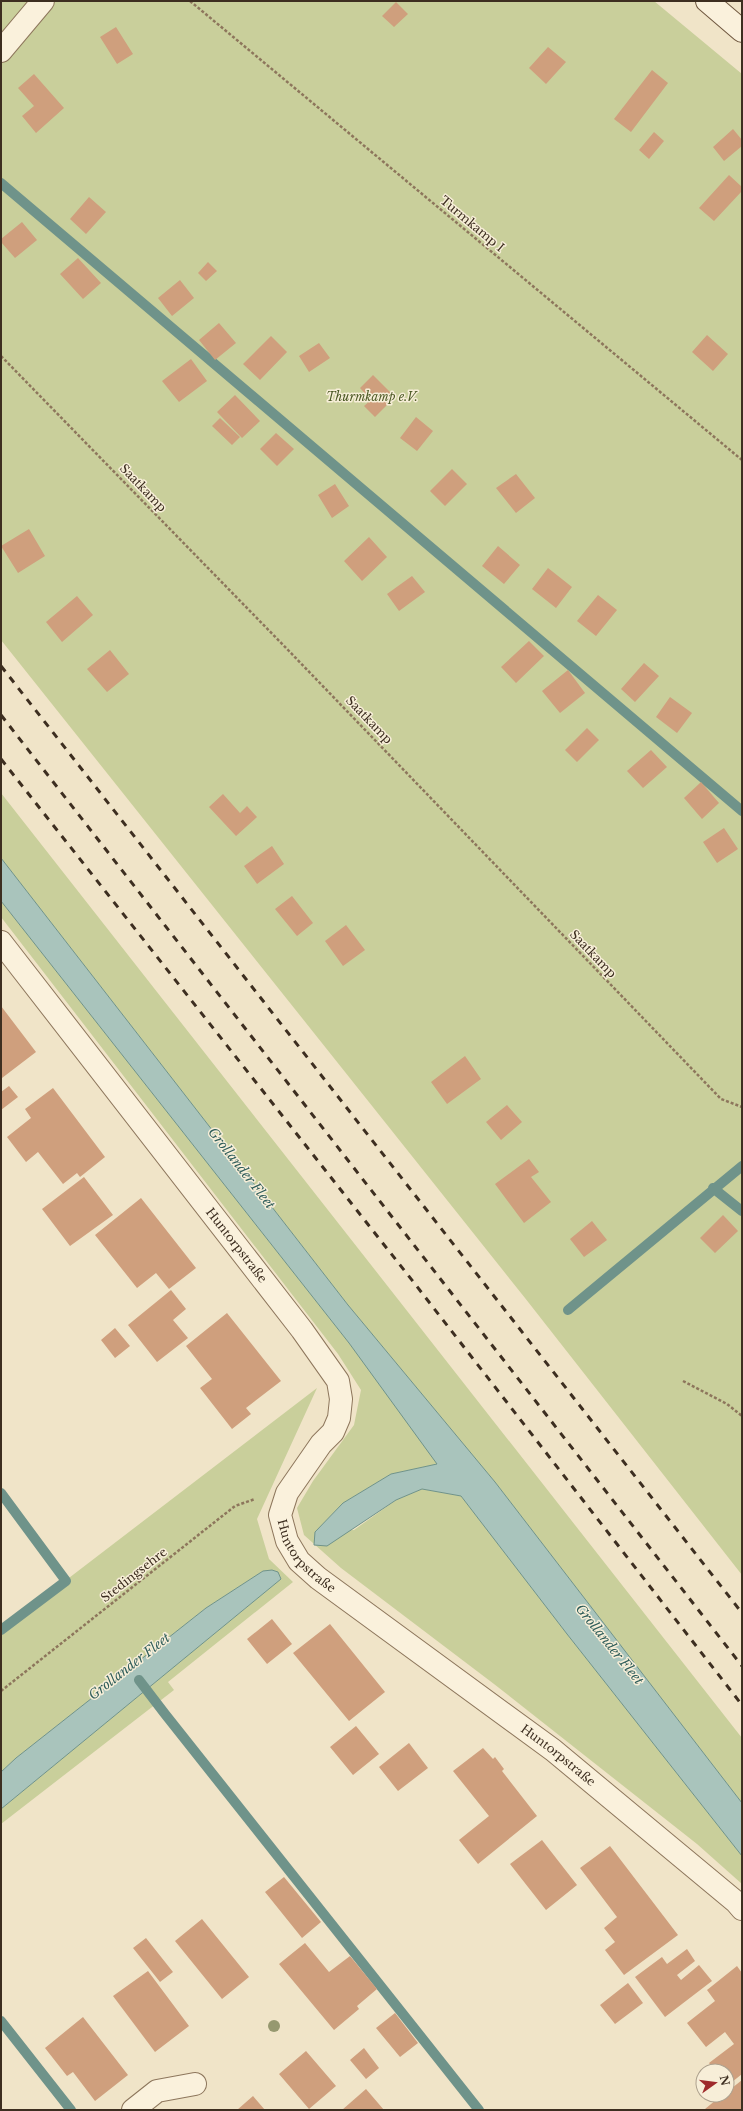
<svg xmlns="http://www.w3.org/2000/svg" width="743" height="2111" font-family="'Libre Baskerville',serif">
  <rect width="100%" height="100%" fill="#f0e4c8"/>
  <path fill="#c9cf9b" d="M1,1H654L742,74V1575L525,1298L1,640Z
    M1,793L742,1738V1803L495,1482L348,1305L1,858Z
    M1,901L349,1343L438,1464L391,1474L343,1503L315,1532L354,1530L396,1500L422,1489L461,1496L567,1634L742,1856V1884L697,1844L494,1684L341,1568L304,1535L297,1508L313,1481L354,1425L361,1390L338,1354L1,917Z
    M317,1388L257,1519L269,1559L293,1582L168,1682L174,1690L1,1824V1809L281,1579L278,1572L263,1571L206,1608L16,1758L1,1772V1630Z"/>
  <path fill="#a9c4bc" stroke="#6f938a" d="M1,858L348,1305L495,1482L742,1803V1856L567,1634L461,1496L422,1489L396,1500L327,1546L314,1545L315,1532L343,1503L391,1474L437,1464L349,1343L1,901Z
    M272,1570L278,1572L281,1579L1,1809V1772L16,1758L206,1608L263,1571Z"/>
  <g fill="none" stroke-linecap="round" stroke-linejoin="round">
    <path stroke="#6f938a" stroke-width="10" d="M1,183L742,811
      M713,1188L742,1211
      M568,1310L742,1166
      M1,1493L66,1581L1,1630
      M139,1680L165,1714L479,2110
      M1,2021L71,2110"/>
  </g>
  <path fill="#cf9f7d" d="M396,2L408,14L394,27L382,16Z
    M116,27L133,54L117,64L100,37Z
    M548,47L566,62L546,84L529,68Z
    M652,70L668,83L631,132L614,119Z
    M34,74L64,108L36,133L22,116L34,106L18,88Z
    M733,129L742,140V146L724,161L713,147Z
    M654,132L664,141L649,159L639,150Z
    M729,175L742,187V191L714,221L699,208Z
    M89,197L106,212L86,234L70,219Z
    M22,222L37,240L15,258L1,242V239Z
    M78,258L101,283L83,299L60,274Z
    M208,262L217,271L206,281L198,273Z
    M180,280L194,298L172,316L158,298Z
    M219,323L236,343L215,360L199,340Z
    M707,335L728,354L713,371L692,352Z
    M271,336L287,352L260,380L243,364Z
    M319,343L330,358L309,372L299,356Z
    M191,359L207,381L179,402L162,381Z
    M373,375L395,397L375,417L364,406L371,400L360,388Z
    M235,395L260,421L242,438L217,412Z
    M416,417L433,431L417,451L400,438Z
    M220,418L240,437L232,445L212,426Z
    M276,433L294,449L277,466L260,449Z
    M452,469L467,484L445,506L430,491Z
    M516,474L535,498L516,513L496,488Z
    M335,484L349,506L332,518L318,495Z
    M29,529L45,556L18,573L1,546Z
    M369,537L387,557L362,581L344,561Z
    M498,546L520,565L504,584L482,566Z
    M548,568L572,587L556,608L532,589Z
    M412,576L425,592L399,611L387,594Z
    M598,595L617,610L596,636L577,621Z
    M77,596L93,615L62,642L46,622Z
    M529,641L544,656L516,683L501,667Z
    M110,650L129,674L107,692L87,669Z
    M644,663L659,676L635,702L621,689Z
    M568,670L585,693L560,713L542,691Z
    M670,697L692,713L677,733L656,717Z
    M587,728L599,740L577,762L565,750Z
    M651,750L667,767L643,788L627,771Z
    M701,782L719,803L702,819L684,798Z
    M223,794L240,813L247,806L257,817L236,836L209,807Z
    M724,828L738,849L717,863L703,842Z
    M272,846L284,864L257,884L244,866Z
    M292,896L313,923L297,936L275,909Z
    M346,925L365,950L343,966L325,941Z
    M1,1006L36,1052L2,1078L1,1077Z
    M465,1056L481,1079L447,1104L431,1082Z
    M9,1086L18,1097L1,1110V1092Z
    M53,1088L105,1157L80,1177L77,1173L63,1184L38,1152L26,1162L7,1137L31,1118L25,1109Z
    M507,1105L522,1122L501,1140L486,1122Z
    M529,1159L539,1172L531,1177L551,1202L524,1223L495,1184Z
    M84,1177L113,1215L70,1246L42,1209Z
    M141,1198L196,1268L169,1289L156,1273L137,1288L95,1235Z
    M723,1215L738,1231L715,1253L700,1238Z
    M592,1221L607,1240L584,1257L570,1239Z
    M171,1290L186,1309L173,1320L188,1338L157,1362L128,1325Z
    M227,1313L281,1381L246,1408L251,1414L232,1429L200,1388L212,1379L186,1346Z
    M115,1328L130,1346L115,1358L101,1340Z
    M272,1619L292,1644L267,1664L247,1639Z
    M330,1624L385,1692L349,1721L293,1653Z
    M356,1726L379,1754L353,1775L330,1747Z
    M409,1743L428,1768L398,1791L379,1767Z
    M483,1748L493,1759L495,1757L504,1769L502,1771L537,1816L478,1864L459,1840L489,1816L453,1771Z
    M542,1840L577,1885L546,1910L510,1864Z
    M610,1846L678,1935L624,1975L605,1950L615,1942L604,1928L617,1917L580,1868Z
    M284,1877L321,1922L302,1938L265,1892Z
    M202,1919L249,1977L222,1999L175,1941Z
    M146,1938L173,1972L160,1982L133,1948Z
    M305,1943L329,1972L350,1956L377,1989L357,2006L359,2009L334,2030L279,1964Z
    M687,1949L695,1961L677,1975L681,1980L699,1965L712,1981L665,2017L635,1977L662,1957L667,1964Z
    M737,1966L742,1973V2074L727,2086V2071H715L709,2063L734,2044L725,2032L706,2047L687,2023L715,2001L707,1990Z
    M148,1971L189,2026L155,2052L113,1996Z
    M628,1983L643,2003L615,2024L600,2005Z
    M395,2013L418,2043L400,2057L376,2028Z
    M83,2017L128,2075L95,2101L73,2072L67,2076L45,2048Z
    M364,2048L379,2068L366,2079L350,2060Z
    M306,2051L336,2086L309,2109L279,2074Z
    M742,2080V2110H706L705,2109L722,2095H727V2092Z
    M366,2089L384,2110H342Z
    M253,2096L265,2110H237Z"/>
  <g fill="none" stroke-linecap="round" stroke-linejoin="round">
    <defs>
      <g id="street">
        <path d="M1,51L43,1"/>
        <path id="s1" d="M1,942L302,1330L338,1381L341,1399L339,1418L333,1432L321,1444L287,1493L280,1515L287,1541L299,1561L318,1578L553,1750L736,1902L742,1909"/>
        <path d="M133,2110L157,2091L195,2084"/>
      </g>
      <path id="secondary" d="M707,1L742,31"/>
    </defs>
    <use href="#street" stroke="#8d765c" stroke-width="24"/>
    <use href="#secondary" stroke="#6f573f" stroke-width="24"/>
    <path stroke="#8d765c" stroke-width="2.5" stroke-dasharray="3 2" stroke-linecap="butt" d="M190,1L742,460
      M1,356L289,651L721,1099L742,1107
      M683,1381L727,1404L742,1416
      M1,1691L235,1506L255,1499"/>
    <use href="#street" stroke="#faf1dc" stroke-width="22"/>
    <use href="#secondary" stroke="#faf1dc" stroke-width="22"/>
    <path stroke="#3d2e20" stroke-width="3" stroke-dasharray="7 7" stroke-linecap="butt" d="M1,666L742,1613
      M1,715L742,1666
      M1,759L415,1284L742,1705"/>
  </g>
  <circle fill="#96986f" cx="274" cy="2026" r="6"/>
  <g text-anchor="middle" stroke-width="3" stroke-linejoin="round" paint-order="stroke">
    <g font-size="12" fill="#3d2e20" stroke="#f7eed8">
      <text transform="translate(472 224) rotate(40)" y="4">Turmkamp I</text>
      <text transform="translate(143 488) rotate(46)" y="4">Saatkamp</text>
      <text transform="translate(369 720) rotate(46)" y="4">Saatkamp</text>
      <text transform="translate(593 954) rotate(46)" y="4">Saatkamp</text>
      <text dy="4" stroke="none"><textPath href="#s1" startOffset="384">Huntorpstraße</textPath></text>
      <text dy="4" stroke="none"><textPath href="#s1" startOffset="756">Huntorpstraße</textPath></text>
      <text transform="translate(134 1575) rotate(-38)" y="4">Stedingsehre</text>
      <text dy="4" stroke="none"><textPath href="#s1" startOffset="1080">Huntorpstraße</textPath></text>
    </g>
    <g font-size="12" font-style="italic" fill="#4d5a26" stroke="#f7eed8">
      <text x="372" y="401">Thurmkamp e.V.</text>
    </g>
    <g font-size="13" font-style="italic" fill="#2f5d5a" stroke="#f7eed8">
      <text transform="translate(242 1168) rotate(52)" y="5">Grollander Fleet</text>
      <text transform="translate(610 1644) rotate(51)" y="5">Grollander Fleet</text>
      <text transform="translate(129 1666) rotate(-38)" y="5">Grollander Fleet</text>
    </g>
  </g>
  <rect width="743" height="2111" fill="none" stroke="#3d2e20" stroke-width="4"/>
  <g transform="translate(715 2083) rotate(76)"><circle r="19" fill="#f7eed8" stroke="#ada18e"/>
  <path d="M0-3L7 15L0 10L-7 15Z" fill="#9e2a2b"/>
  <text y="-6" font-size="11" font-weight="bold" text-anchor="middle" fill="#3d2e20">N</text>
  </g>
</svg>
